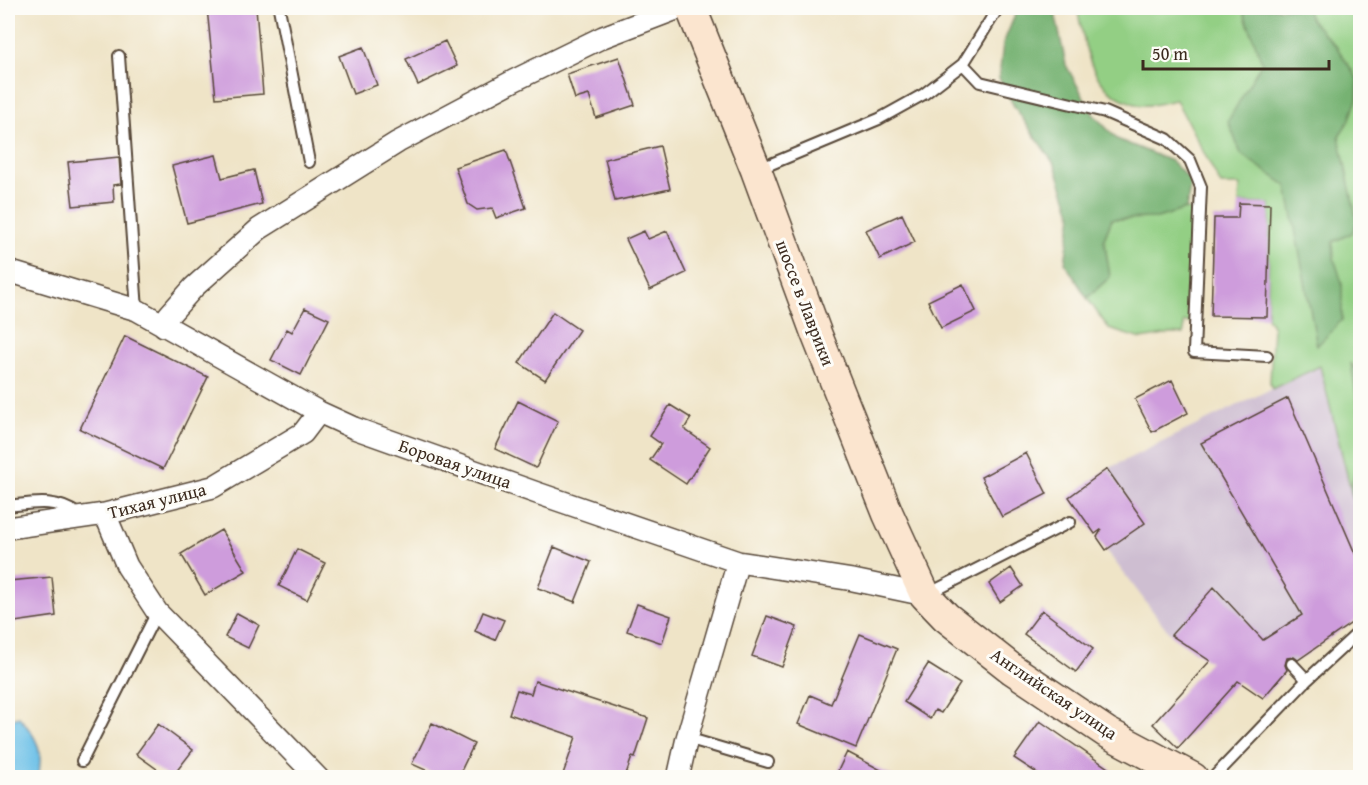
<svg xmlns="http://www.w3.org/2000/svg" width="1368" height="785" font-family="'Gentium Book Plus',serif">
  <rect width="100%" height="100%" fill="#fdfcf7"/>
  <filter id="ink" filterUnits="userSpaceOnUse"><feTurbulence type="fractalNoise" baseFrequency=".0167" numOctaves="2"/><feDisplacementMap in="SourceGraphic" scale="12" xChannelSelector="R" yChannelSelector="G"/><feConvolveMatrix kernelMatrix="1 2 1 2 8 2 1 2 1" color-interpolation-filters="sRGB"/></filter>
  <filter id="wash" filterUnits="userSpaceOnUse"><feTurbulence type="fractalNoise" baseFrequency=".008" numOctaves="4" result="noise"/><feDisplacementMap in="SourceGraphic" scale="24" xChannelSelector="R" yChannelSelector="G"/><feGaussianBlur stdDeviation="1.35" result="paint"/><feColorMatrix in="noise" values="0 0 0 0 0 0 0 0 0 0 0 0 0 0 0 0 0 1.4 0 .05"/><feComposite in="paint" operator="in"/></filter>
  <g filter="url(#wash)">
    <rect width="100%" height="100%" fill="#efe4c7"/>
    <path fill="#cebed1" d="M1320,365L1360,527V617L1292,664L1263,698L1171,635L1106,550L1145,523L1107,469Z"/>
    <path fill="#93cf84" stroke="#677c51" stroke-width="1.5" d="M1077,8H1360V527L1320,366L1272,389L1270,383L1273,327L1267,317L1270,204L1239,203L1240,185H1221L1176,100C1165,102 1151,107 1140,105C1136,105 1131,102 1127,101C1088,86 1085,43 1077,8Z
      M1186,209L1200,211L1195,323L1184,322V334H1171L1141,339L1109,329L1087,298L1110,277L1104,239L1112,219L1157,218Z"/>
    <path fill="#76b272" stroke="#586e48" stroke-width="1.5" d="M1018,8H1054L1066,65L1093,114L1117,139L1171,161L1191,181L1186,209L1157,218L1112,219L1104,239L1110,277L1087,298L1065,263L1072,215L1055,165L1014,106L999,78L1003,44Z
      M1242,8H1305L1312,21L1336,46L1358,80L1357,99L1350,119L1339,136L1357,222L1352,233L1333,242L1334,258L1342,283V320L1317,346L1287,186L1241,154L1228,121L1262,62Z
      M1351,364L1360,373V417Z
      M1360,456V527L1350,487Z"/>
    <path fill="#6bbfe7" stroke="#537482" stroke-width="1.5" d="M19,717C37,737 44,751 38,777H8V720Z"/>
    <g id="blocks">
      <path fill="#ce9cdc" d="M207,8H256L263,94L216,98Z
        M445,41L457,66L418,85L406,59Z
        M363,47L377,85L353,94L339,56Z
        M619,57L635,105L596,118L589,95L575,99L567,74Z
        M660,146L670,189L615,201L605,159Z
        M506,150L526,208L496,218L492,208L477,210L468,204L455,167Z
        M216,155L222,178L254,170L262,204L187,223L172,166Z
        M119,157L121,184L113,185L114,202L73,206L68,162Z
        M1239,203L1270,204L1267,317L1211,316L1214,218H1238Z
        M902,214L915,242L880,259L866,230Z
        M644,231L648,239L667,231L686,273L650,290L626,239Z
        M963,284L976,311L941,328L928,301Z
        M305,308L329,319L301,375L271,360L287,329L292,332Z
        M553,312L579,330L545,380L519,363Z
        M125,336L208,377L163,469L80,429Z
        M1172,380L1188,413L1152,432L1135,399Z
        M1288,398L1360,565V617L1298,660L1294,657L1287,658L1285,665L1287,670L1263,698L1238,681L1178,748L1153,724L1210,661L1171,635L1214,587L1263,640L1302,615L1201,443Z
        M518,401L558,421L536,468L495,449Z
        M670,405L691,418L684,429L710,447L686,484L650,460L661,444L650,436Z
        M1026,453L1047,494L1002,517L981,477Z
        M1107,469L1145,523L1106,550L1097,537L1102,529L1095,534L1069,497Z
        M221,530L246,571L205,595L181,554Z
        M554,547L591,562L575,602L538,588Z
        M297,549L325,563L307,600L279,586Z
        M1011,568L1023,586L1000,602L989,584Z
        M52,577L56,616L8,623V581Z
        M637,604L671,616L662,643L627,631Z
        M1042,610L1093,649L1076,672L1024,634Z
        M483,612L504,620L495,640L475,631Z
        M237,613L259,625L248,648L225,637Z
        M767,616L797,627L782,667L752,656Z
        M860,634L897,649L856,748L798,724L810,695L831,704Z
        M928,664L960,684L941,713L935,710L930,719L904,702Z
        M535,681L648,718L635,758L632,757L625,777H562L576,737L509,714L517,690L531,694Z
        M1040,721L1121,777H1043L1014,758Z
        M432,723L474,744L458,777H441L412,764Z
        M158,724L193,750L172,777H168L136,754Z
        M847,752L894,777H835Z"/>
    </g>
  </g>
  <g filter="url(#ink)">
    <use href="#blocks" fill-opacity="0" stroke="#564637" stroke-width="1.5"/>
    <g fill="none" stroke-linecap="round" stroke-linejoin="round">
      <defs>
        <path id="lane" d="M279,8L309,162
          M119,56L137,310
          M963,64L998,8
          M759,169L879,119L924,94L963,64L980,82L1105,112L1167,139L1190,160L1201,187L1194,352L1267,356
          M8,506C34,503 56,498 79,515
          M928,594L1070,522
          M1292,664L1307,680
          M687,738L768,762
          M82,761L157,612
          M1213,778L1307,680L1360,631"/>
        <path id="street" d="M8,271L137,310L319,412L354,428L537,493L738,562L853,580L925,595
          M164,326L169,315L194,287L259,229L398,142L513,81L603,37L679,8
          M105,514L127,566L157,612L318,778
          M8,528L105,514L213,487L303,433L319,412
          M678,778L687,738L738,562"/>
        <path id="secondary" d="M691,8L756,170L816,333L888,514L925,595L946,617L1012,669L1106,732L1193,778"/>
      </defs>
      <use href="#lane" stroke="#564637" stroke-width="14"/>
      <use href="#street" stroke="#564637" stroke-width="24"/>
      <use href="#secondary" stroke="#564637" stroke-width="33"/>
      <use href="#lane" stroke="#fff" stroke-width="10"/>
      <use href="#street" stroke="#fff" stroke-width="21"/>
      <use href="#secondary" stroke="#fbe5cf" stroke-width="30"/>
    </g>
  </g>
  <g text-anchor="middle" stroke-width="6" stroke-linejoin="round" paint-order="stroke">
    <g font-size="18" fill="#3b2a1e" stroke="#fdfcf7">
      <text transform="translate(805 303) rotate(69)" y="6">шоссе в Лаврики</text>
      <text transform="translate(455 464) rotate(19)" y="6">Боровая улица</text>
      <text transform="translate(157 501) rotate(-14)" y="6">Тихая улица</text>
      <text transform="translate(1054 694) rotate(34)" y="6">Английская улица</text>
    </g>
  </g>
  <rect width="1368" height="785" fill="none" stroke="#fdfcf7" stroke-width="30"/>
  <path d="M1143 60v9h186v-9" fill="none" stroke="#3b2a1e" stroke-width="3"/>
  <text x="1152" y="60" font-size="18" fill="#3b2a1e" stroke="#fdfcf7" stroke-width="4.5" paint-order="stroke">50 m</text>
</svg>
